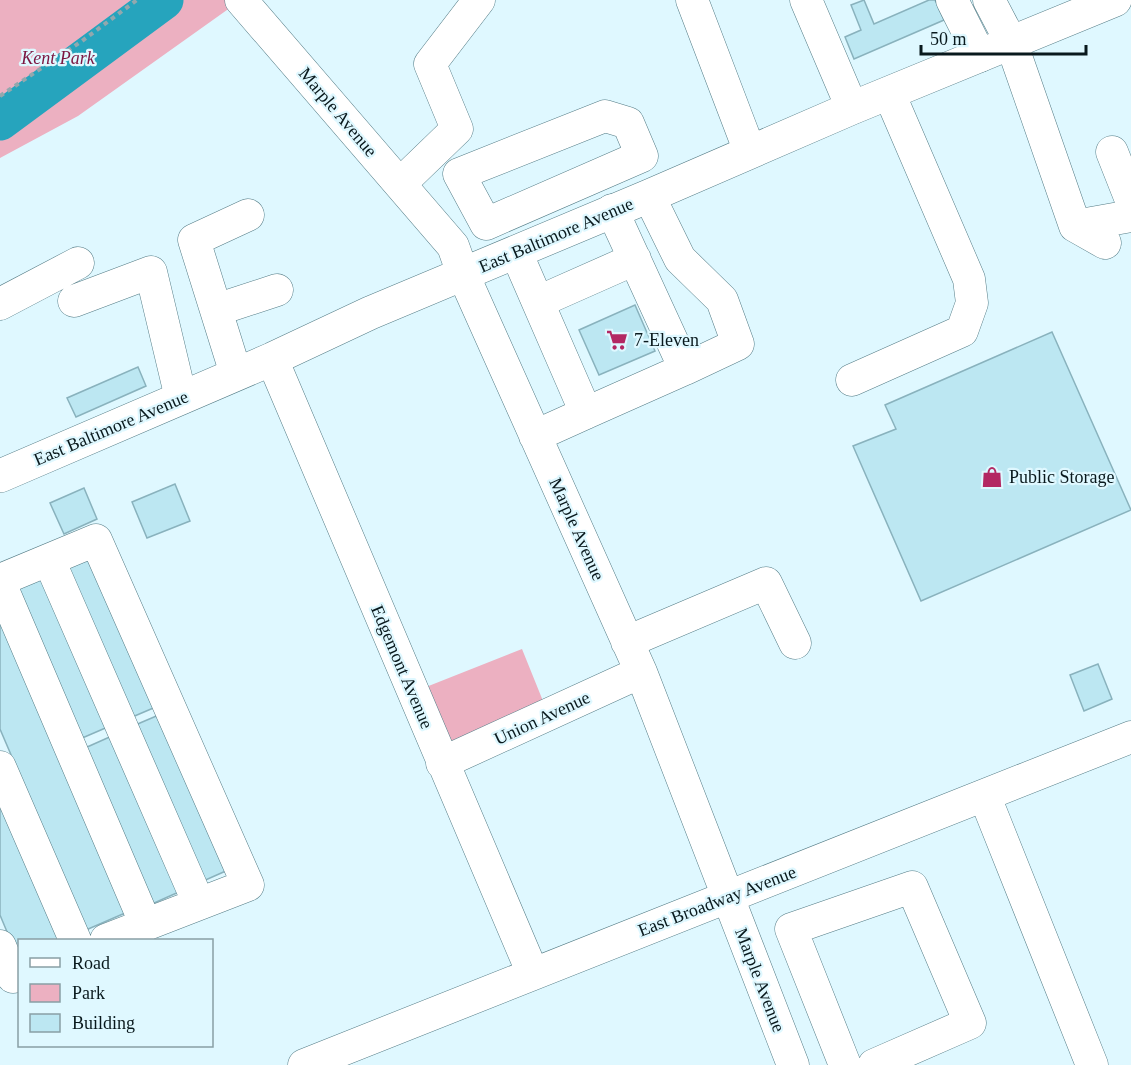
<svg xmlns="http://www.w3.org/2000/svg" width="1131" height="1065" font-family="Georgia,serif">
  <rect width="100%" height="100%" fill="#dff8ff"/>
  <path fill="#ecb0c1" d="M0,0H241L78,116L0,158Z
    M522,649L545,706L450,744L421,689Z"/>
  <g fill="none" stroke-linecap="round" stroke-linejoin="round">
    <path stroke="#26a4bd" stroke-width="39" d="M0,121L164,0"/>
  </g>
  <path fill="#bce7f2" stroke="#89b2bd" stroke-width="1.5" d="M864,0L874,24L929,0H935L944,20L854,59L845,37L861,30L851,5Z
    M635,305L655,351L599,375L579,330Z
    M1052,332L1131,510L921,601L853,446L896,429L885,405Z
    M138,367L146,386L76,417L67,398Z
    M175,484L190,521L147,538L132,502Z
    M84,488L97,519L64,534L50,503Z
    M90,549L158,706L130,718L62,561Z
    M42,568L110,726L80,739L12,581Z
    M0,608L132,910L86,930L0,729Z
    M1098,664L1112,699L1084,711L1070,675Z
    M161,714L228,870L201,882L133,726Z
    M114,735L181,891L152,904L85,748Z
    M0,794L59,940H20L18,958L0,915Z"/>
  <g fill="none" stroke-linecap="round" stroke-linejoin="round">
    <defs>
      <path id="minor" d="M241,0L453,246L463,274L641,672L793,1065
        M692,0L750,152
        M806,0L852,108
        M952,0L980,56
        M989,0L1011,42L1075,226L1105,243
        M605,116L628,123L642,156L486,224L459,174Z
        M1112,152L1131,200
        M400,184L457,129L430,64L479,0
        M649,196L680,259L722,300L738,344L685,369
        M1075,226L1131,216
        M516,252L586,413L685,369L612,210
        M74,301L151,272L181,398
        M538,302L635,259
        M0,304L78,263
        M216,310L277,290
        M272,359L533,974
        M236,374L194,240L248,215
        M852,380L962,331L972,303L969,279L889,93
        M535,436L586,413
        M49,560L199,904
        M0,580L96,540L248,885L106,940
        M3,590L146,925
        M627,642L766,583L795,643
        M442,763L641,672
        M0,767L75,940
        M985,797L1092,1065
        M0,946L13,977
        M304,1065L1131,737
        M845,1065L791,929L912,887L970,1023L874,1065"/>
      <path id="major" d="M0,476L272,359L370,313L649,196L852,108L1115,0"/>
    </defs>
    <use href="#minor" stroke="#547c86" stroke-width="33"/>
    <use href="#major" stroke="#547c86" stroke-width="34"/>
    <path stroke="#92a8ae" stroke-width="4" stroke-dasharray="4.5 4.5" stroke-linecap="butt" d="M0,96L82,41L137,0"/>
    <use href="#minor" stroke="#fff" stroke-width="32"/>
    <use href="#major" stroke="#fff" stroke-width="33"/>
  </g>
  <defs>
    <symbol id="supermarket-bare" viewBox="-9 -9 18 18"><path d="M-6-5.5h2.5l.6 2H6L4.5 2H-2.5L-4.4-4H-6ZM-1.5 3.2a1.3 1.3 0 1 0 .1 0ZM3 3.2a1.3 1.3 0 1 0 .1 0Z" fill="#b32863" stroke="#dff8ff" stroke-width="2.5" paint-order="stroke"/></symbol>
    <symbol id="shop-bare" viewBox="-9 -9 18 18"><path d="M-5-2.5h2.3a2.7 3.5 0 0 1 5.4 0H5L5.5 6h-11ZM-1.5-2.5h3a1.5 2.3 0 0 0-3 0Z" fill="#b32863" stroke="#dff8ff" stroke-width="2.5" paint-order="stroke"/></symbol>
  </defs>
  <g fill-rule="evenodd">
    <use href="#supermarket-bare" x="602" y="325" width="30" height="30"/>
    <use href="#shop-bare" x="977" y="462" width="30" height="30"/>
  </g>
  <g text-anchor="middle" stroke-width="4.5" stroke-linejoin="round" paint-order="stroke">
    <g font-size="18" font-style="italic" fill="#7c1742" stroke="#dff8ff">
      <text x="58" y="64">Kent Park</text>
    </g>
    <g font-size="18" fill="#09191d" stroke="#dff8ff">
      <text transform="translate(338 112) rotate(50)" y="6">Marple Avenue</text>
      <text transform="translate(556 235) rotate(-23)" y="6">East Baltimore Avenue</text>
      <text transform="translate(111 428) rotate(-23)" y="6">East Baltimore Avenue</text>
      <text transform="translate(577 529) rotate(66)" y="6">Marple Avenue</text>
      <text transform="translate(402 667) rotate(67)" y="6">Edgemont Avenue</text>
      <text transform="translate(542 718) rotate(-25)" y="6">Union Avenue</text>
      <text transform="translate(717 901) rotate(-21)" y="6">East Broadway Avenue</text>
      <text transform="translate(760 980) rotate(69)" y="6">Marple Avenue</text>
    </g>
    <g font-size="18" fill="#09191d" stroke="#dff8ff" text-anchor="start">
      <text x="634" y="346">7-Eleven</text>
      <text x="1009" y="483">Public Storage</text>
    </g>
  </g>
  <rect x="18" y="939" width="195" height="108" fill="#dff8ff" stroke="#899fa5" stroke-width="1.5"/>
  <rect x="30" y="958" width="30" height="9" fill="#ffffff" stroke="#899fa5" stroke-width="1.5"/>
  <text x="72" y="969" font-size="18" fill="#09191d">Road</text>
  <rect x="30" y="984" width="30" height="18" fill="#ecb0c1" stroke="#899fa5" stroke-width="1.5"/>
  <text x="72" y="999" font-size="18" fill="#09191d">Park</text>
  <rect x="30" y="1014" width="30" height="18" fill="#bce7f2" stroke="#899fa5" stroke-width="1.5"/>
  <text x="72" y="1029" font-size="18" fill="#09191d">Building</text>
  <path d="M921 45v9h165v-9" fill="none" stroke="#09191d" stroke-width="3"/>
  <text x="930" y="45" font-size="18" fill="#09191d" stroke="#dff8ff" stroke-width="4.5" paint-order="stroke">50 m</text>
</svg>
